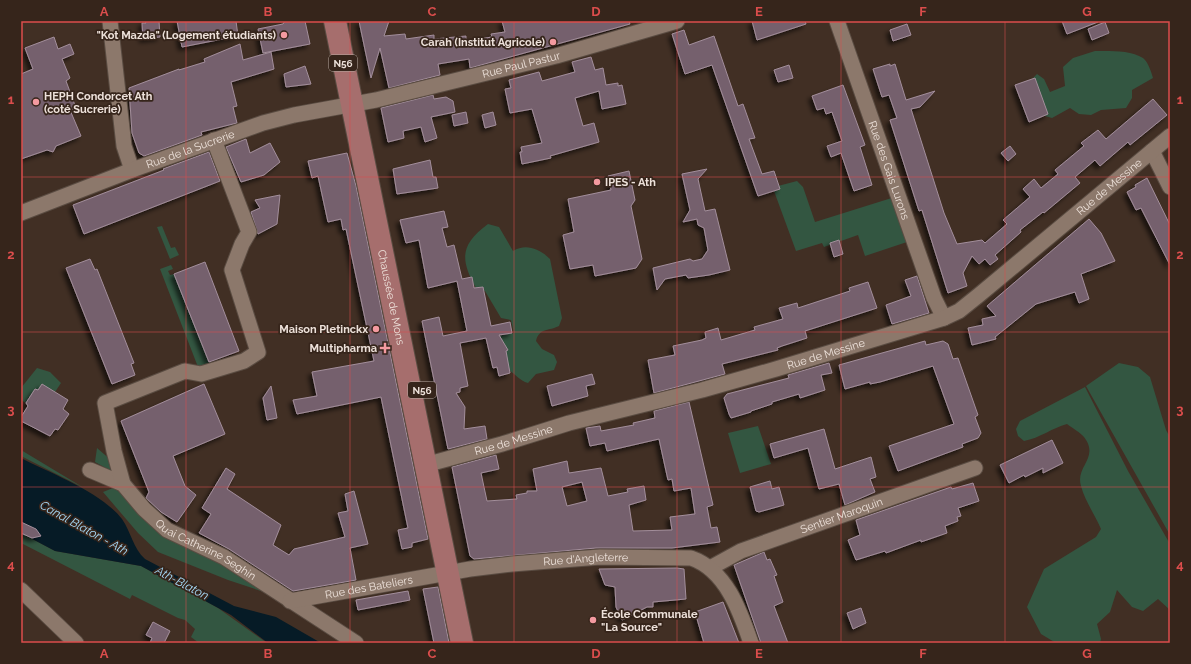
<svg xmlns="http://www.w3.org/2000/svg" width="1191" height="664" font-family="Raleway,sans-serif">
  <defs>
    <filter id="shadow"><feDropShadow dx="-3.5" dy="3.5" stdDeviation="2" flood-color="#0009"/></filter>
  </defs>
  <rect width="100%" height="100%" fill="#412f24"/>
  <path fill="#335641" d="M1095,51C1109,51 1131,50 1143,58C1148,62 1151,71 1153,78L1132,90V98L1126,108L1101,110L1091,115L1079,114L1070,108L1052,118L1045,116L1031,80L1037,74L1044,79L1050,92L1065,86L1063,67L1073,58Z
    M797,181L803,187L815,222L898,196L913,240L865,256L858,235L824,247L822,243L796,251L774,191L779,190L778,186Z
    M488,224L499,227L513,251C526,243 540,249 550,259L562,318L559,326C549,331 539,328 536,341L542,349L554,355L557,362L554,370L536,374L528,383C517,380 513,369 501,367L492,337L514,333L511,320L501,318L485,291L476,288C460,259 460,245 488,224Z
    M162,226L171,248L175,247L179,255L170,259L157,227Z
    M171,265L173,269L168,271L170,275L175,274L209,363L198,367L160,269Z
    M1119,363L1138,367L1150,377L1166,430L1170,437V535L1086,386Z
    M37,368L50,372L61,383L55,392L35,389L26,403L21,400V388Z
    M1085,387L1128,471L1170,544V610L1158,599L1143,611L1132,607L1117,590L1110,612L1097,624L1101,639L1100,643H1056L1041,634L1027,607L1044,569L1096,537L1101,529C1095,515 1085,501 1081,486C1075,466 1100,458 1084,437C1080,432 1072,428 1067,424C1052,428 1040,438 1024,441L1018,436L1016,429L1020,421Z
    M758,426L771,464L740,473L728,433Z
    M97,448L112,461L115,473L95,462Z
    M21,450L84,488L21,456Z
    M123,484L144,509L276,596L228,580L158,552L138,533L103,492Z
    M21,533L55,551L141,566L218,608L267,643H199L191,637L195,629L185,620L178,618L132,595L130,599L21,543Z"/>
  <path fill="#061b26" d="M21,458C52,474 101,492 122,519C131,532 133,548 145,559L234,606L276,617L321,643H268L231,615L141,566L55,551L21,533Z"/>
  <path fill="#74606d" stroke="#a38e9b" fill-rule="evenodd" filter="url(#shadow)" d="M145,21H159L160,37L143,39L142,23H146Z
    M177,21H236L238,36L182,47Z
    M285,21H305L310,44L263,53L258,29L283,24Z
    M359,21H389L384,36L405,34L406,39L434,35V39L466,36V41L492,37L491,34L505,32L502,21H629L630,24L470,68L469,59L438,64L440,75L389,88L380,48L371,78Z
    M752,21H805L806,24L757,40Z
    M1062,21H1097L1098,22L1067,34Z
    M1105,22L1109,33L1092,40L1088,29Z
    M907,24L911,35L893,41L890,30Z
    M684,30L689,45L714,36L738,106L743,104L755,138L749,139L762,174L774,171L780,189L758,196L712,65L685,74L672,34Z
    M54,37L58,49L70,44L74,54L62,59L70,78L66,81L76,108L70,110L81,136L56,146L53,152L47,150L21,159V74L33,69L25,48Z
    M240,44L243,60L271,52L274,69L231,82L237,106L233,107L237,123L201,132L202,135L144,156L139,153L132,133L129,88L179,69V70L205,62L204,59Z
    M591,57L595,70L603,68L606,85L618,83V86L622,85L626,104L602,109L599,91L575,98L583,126L594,123L599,142L550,156L551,158L522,164L520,152H522L521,147L542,143L532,109L510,113L505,89L511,88L509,80L539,72L542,81L575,72L572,62Z
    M890,64V66L895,64L906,100L935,91L920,107L911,109L944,213L957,244L982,240L985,243L1007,224L1003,220L1030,197L1023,189L1034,179L1041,188L1058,174L1055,170L1084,146L1081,143L1098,130L1106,139L1153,99L1167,115L1130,145L1128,142L1100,166L1095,160L1075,177L1080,183L1044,213L1043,212L1020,230L1021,232L995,255L998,259L990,265L985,259L979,264L972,256L963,273L967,286L948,293L922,210L919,211L890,120L897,118L889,95L882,97L873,69Z
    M789,65L793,78L778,82L774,70Z
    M305,66L311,84L286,87L284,74Z
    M1035,78L1048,114L1029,122L1015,85Z
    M843,85L865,145L860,147L872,185L854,191L841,153L831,157L827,146L842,141L832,112L826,114L824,108L817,110L812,96Z
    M433,95L434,99L446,97L453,101L455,112L431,117L437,138L425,142L421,127L403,131L404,138L388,142L381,108Z
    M466,112L468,123L454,126L452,115Z
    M493,112L496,125L485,128L482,115Z
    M246,139L250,153L270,143L280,162L264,175L241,182L226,147Z
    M1010,146L1016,154L1008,161L1001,153Z
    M209,152L220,181L84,234L73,205L164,170L163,169Z
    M347,153L356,186L428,539L412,543V547L402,549L398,530L408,528L381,397L297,414L293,400L317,396L312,372L374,361L346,229L343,230L341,219L328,222L318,176L312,178L308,161Z
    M430,160L433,177H436L438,188L397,194L393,169Z
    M707,169L698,179L705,211L715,209L730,270L709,275L688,278L686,275L665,279L657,290L653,268L690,259L693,261L702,259L708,250L704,228L698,225L697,219L683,222L690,210L682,174Z
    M629,171L635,200L631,206L642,259L636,268L595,276L593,265L570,269L563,235L574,232L568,199L611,190L608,176Z
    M1147,178L1170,225V265L1141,208L1136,210L1127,192L1136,187L1135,185Z
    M280,195L277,224L258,234L251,212L260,208L255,200Z
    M444,211L448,227L442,228L447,247L454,245L462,279L472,277L474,288L483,287L491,326L510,322L512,333L499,335L508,350L506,351L510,373L499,376L497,367L493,368L486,338L460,343L468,386L460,388V392L456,393L465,407L464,429L485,426L487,439L448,449L422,321L439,317L443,336L467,331L457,281L428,288L419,240L406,243L400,220Z
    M1089,219L1101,233L1115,261L1081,274L1089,299L1079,303L1075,292L1036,304L995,337L996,339L972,345L968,328L983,325L982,319L996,316L987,306Z
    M839,240L843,254L834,257L830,243Z
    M90,259L95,270L97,269L134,363L131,364L135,375L112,384L66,268Z
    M205,262L239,351L209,362L174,274Z
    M917,276L929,313L892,324L886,305L911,296L905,280Z
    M868,282L877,308L805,331L807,338L782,346L777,348L778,350L722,364L725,374L654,393L648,360L675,355L673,346L702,340L706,338L705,332L718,328L721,340L755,330L754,327L783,319L779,308L797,303L798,308L850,291L849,288Z
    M925,341L926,345L943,341L948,344L953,359L958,358L978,415L975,417L981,433L978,438L962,444L963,447L898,471L889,446L954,424L933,366L880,382L870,384V382L845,389L839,365Z
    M829,363L832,373L821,375L825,390L800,398L799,394L772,402V404L751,411V412L731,418L729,414L724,398L727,394L789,378L788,375Z
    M592,374L595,384L586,386L588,396L552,406L547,386Z
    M42,384L68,400L63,409L69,414L58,430L55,429L50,436L21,421V417L28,406L26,403L35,389L38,390Z
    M204,384L225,434L173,456L185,486L196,495L177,522L161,512L146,498L149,492L121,421Z
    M271,386L277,418L267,420L263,398Z
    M689,402L713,505L707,507L711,528L717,527L720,542L672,548H596L474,559L470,556L452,467L496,455L499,469L481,473L487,501L517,499L516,495L527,493V491H537L533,469L567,461L569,473L601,468L608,496L628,492L627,489L644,486L646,500L629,505L633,531L672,530L670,517L695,514L691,488L674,491L672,479L668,480L659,439L607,451L605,443L590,446L586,428L600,426L601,431L634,425L633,423L655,418L654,411ZM582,482L587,501L567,506L562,487Z
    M824,429L835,469L871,457L876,477L870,479L875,492L845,505L839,484L819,489L808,448L774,458L770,444Z
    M1052,440L1063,463L1043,473V468L1025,477L1024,475L1009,483L1000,465Z
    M226,468L235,474L227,489L281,525L273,545L289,555L294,549L345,537L338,513L348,511L345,494L354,491L368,544L350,548L356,580L293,591L229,549L199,533L211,514L202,508Z
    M770,481L772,489L779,487L784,505L759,512L756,511L750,487Z
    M973,483L979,501L958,508L961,516L957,517L958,521L945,526L947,533L921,542V540L886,553L885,551L856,560L848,540L860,535L856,520L951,487L952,489Z
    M21,522L36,529L41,536L32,538L21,533Z
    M764,552L767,560L770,559L777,575L774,576L783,602L774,606L788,643H761L734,565Z
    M677,568L684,569L686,599L653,602V607H647L622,620L616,607L615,587L605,585L599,569Z
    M438,587L449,643H434L423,589Z
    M408,591L410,600L358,610L356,600Z
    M723,602L739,643H704L695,612Z
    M861,608L866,623L853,629L847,613Z
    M153,622L170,631L164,643H150L152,638L146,635Z"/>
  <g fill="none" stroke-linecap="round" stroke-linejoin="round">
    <defs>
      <g id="minor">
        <path d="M110,21L124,146L132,170"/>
        <path id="s1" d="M837,21L934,298L944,318"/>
        <path d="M1152,151L1170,187"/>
        <path id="s2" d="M21,213L132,170L263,123L294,115L376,100L556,56L677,21"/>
        <path id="s3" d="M425,465L502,444L569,423L702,390L776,369L944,318L959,311L979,295L1170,136"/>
        <path id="s4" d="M90,470L123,484L144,509L167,530L224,557L356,643"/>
        <path d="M123,484L114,451L105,403L185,371L201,374L244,361L258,352L232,270L242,244L249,232L214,140"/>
        <path id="s5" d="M710,568L741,551L975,468"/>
        <path d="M21,590L76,643"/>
        <path id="s6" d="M290,601L470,569L512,564L600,557L691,558C726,570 740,611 751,643"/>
      </g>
      <g id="primary">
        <path id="s7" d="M335,21L462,643"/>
      </g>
    </defs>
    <use href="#minor" stroke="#5a4c42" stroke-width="17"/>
    <use href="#primary" stroke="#5a4c42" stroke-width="24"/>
    <use href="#minor" stroke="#8c786b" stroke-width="15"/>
    <use href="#primary" stroke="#a66e6d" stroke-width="22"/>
  </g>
  <path fill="none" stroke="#db4d4c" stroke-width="1" stroke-opacity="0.55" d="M186,21V643M350,21V643M514,21V643M677,21V643M841,21V643M1005,21V643M21,177H1170M21,332H1170M21,487H1170"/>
  <g fill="#f49aa0" stroke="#36251b" stroke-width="1.5">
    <circle cx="284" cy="35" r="4"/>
    <circle cx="553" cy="42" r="4"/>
    <circle cx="36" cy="102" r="4"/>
    <circle cx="597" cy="182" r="4"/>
    <circle cx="376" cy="329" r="4"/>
    <path d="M383 342h4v4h4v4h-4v4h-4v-4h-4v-4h4z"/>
    <circle cx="593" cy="620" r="4"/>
  </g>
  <g text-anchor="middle" stroke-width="3.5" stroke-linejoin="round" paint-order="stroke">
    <g fill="#36251b" stroke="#b6a9a1" stroke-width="1">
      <rect x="329" y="55" width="28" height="16" rx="3"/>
      <rect x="408" y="382" width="28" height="16" rx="3"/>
    </g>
    <g font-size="10" font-weight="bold" fill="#ede1da">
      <text x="343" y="67">N56</text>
      <text x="422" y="394">N56</text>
    </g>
    <g font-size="11" font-weight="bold" fill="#ede1da" stroke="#36251b" text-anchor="end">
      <text x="276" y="39">"Kot Mazda" (Logement étudiants)</text>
      <text x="545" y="46">Carah (Institut Agricole)</text>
      <text x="44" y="100" text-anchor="start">HEPH Condorcet Ath<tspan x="44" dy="13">(coté Sucrerie)</tspan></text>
      <text x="605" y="186" text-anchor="start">IPES - Ath</text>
      <text x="368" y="333">Maison Pletinckx</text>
      <text x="377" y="352">Multipharma</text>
      <text x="601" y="618" text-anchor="start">École Communale<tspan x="601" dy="13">"La Source"</tspan></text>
    </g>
    <g font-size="11" fill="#ede1da" stroke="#36251b">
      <text dy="4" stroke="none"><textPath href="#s2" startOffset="523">Rue Paul Pastur</textPath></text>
      <text dy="4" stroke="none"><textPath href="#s2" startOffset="181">Rue de la Sucrerie</textPath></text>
      <text dy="4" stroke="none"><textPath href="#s1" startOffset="158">Rue des Gais Lurons</textPath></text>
      <text dy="4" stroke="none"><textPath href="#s3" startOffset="751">Rue de Messine</textPath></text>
      <text dy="4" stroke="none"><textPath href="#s7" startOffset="282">Chaussée de Mons</textPath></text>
      <text dy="4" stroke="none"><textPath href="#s3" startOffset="416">Rue de Messine</textPath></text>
      <text dy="4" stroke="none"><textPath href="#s3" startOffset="92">Rue de Messine</textPath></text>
      <text dy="4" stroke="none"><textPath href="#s5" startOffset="142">Sentier Maroquin</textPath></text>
      <text dy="4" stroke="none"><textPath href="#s4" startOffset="143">Quai Catherine Seghin</textPath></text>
      <text dy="4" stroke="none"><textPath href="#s6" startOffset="299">Rue d'Angleterre</textPath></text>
      <text dy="4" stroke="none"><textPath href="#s6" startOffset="80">Rue des Bateliers</textPath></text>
    </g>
    <g font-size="12" font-style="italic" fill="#a6dbfa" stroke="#36251b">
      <text transform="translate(84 528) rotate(29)" y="4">Canal Blaton - Ath</text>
      <text transform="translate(182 583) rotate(28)" y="4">Ath-Blaton</text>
    </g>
  </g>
  <rect width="1191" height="664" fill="none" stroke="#36251b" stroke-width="44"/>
  <rect x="22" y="22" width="1147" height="620" fill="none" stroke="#db4d4c" stroke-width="1.5"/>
  <g font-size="13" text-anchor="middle" font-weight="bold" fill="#db4d4c">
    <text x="104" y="16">A</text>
    <text x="268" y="16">B</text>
    <text x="432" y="16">C</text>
    <text x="596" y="16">D</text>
    <text x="759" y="16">E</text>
    <text x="923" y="16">F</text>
    <text x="1087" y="16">G</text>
    <text x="11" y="104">1</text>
    <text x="1180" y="104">1</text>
    <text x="11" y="259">2</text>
    <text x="1180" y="259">2</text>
    <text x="11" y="414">3</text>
    <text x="1180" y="414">3</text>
    <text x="11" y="569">4</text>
    <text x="1180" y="569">4</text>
    <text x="104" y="658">A</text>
    <text x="268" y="658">B</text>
    <text x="432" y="658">C</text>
    <text x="596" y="658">D</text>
    <text x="759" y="658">E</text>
    <text x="923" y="658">F</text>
    <text x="1087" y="658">G</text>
  </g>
</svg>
